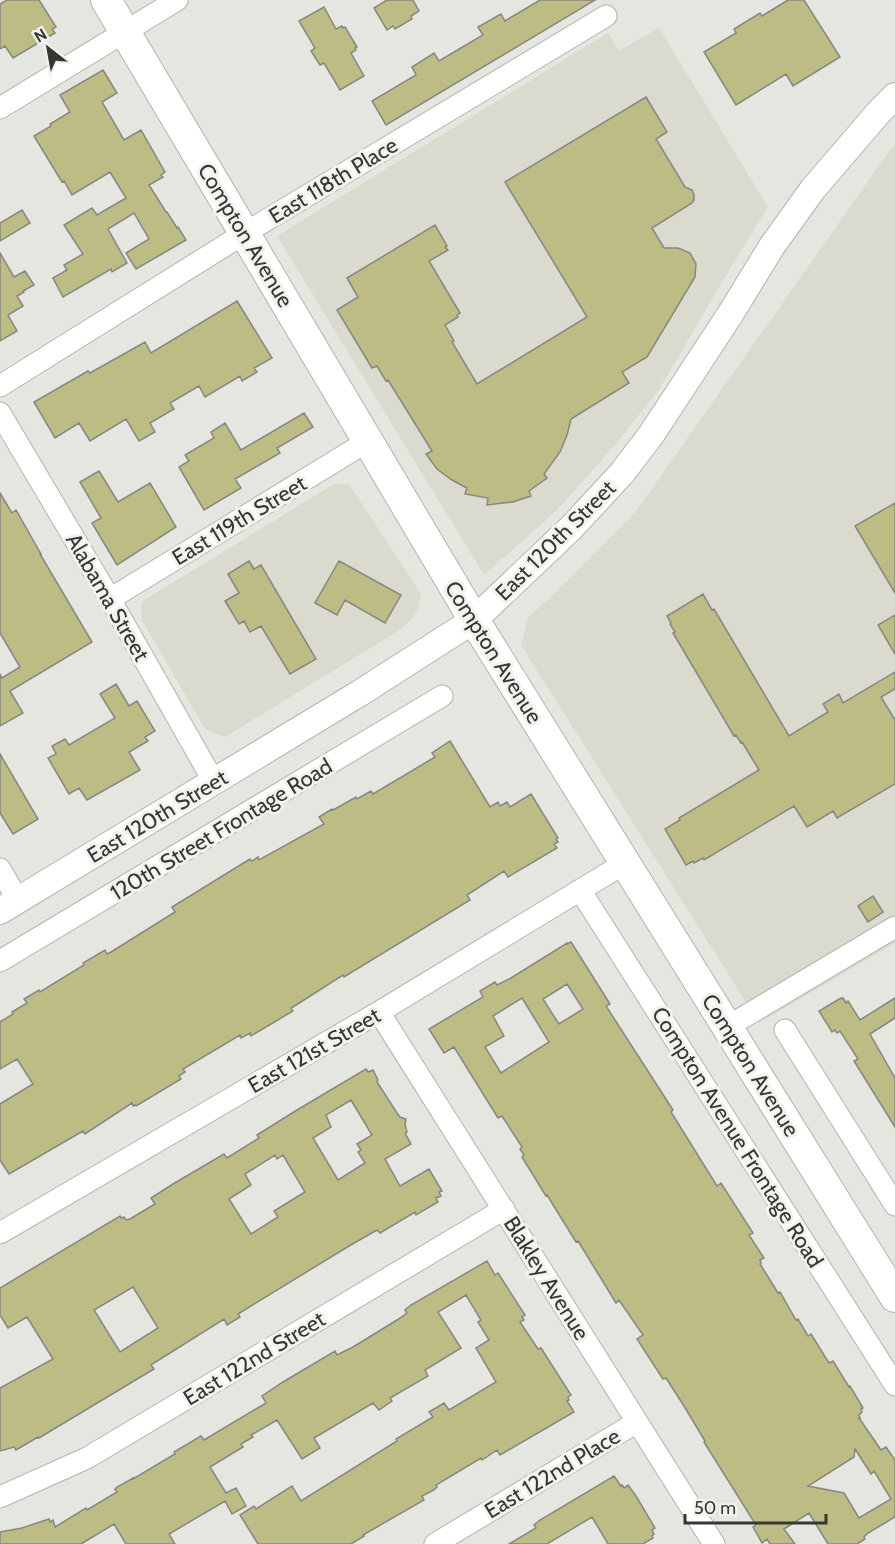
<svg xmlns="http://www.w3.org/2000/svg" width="895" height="1544" font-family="Cabin,sans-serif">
  <rect width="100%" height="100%" fill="#e5e6e0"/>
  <path fill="#dadace" d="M659,28L768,207L725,277L660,388L616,444L557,510L484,575L277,236L608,33L619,51Z
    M895,143V943L759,1023L521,645L528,618L568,580L637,510Z
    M334,484H349L421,594L418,609L412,619L398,631L225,737L205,729L142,620L141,608L143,601Z"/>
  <path fill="#bcbc84" stroke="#868782" stroke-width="1.5" fill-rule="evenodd" d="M7,0H39L56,27L52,29L55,33L13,58L5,46L0,49V4Z
    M387,0H413L419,11L411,16L412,19L395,29L393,26L387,30L374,8Z
    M540,0H595L386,125L372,101L416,75L412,67L434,53L439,61L483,35L478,27L501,14L505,21Z
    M788,0H804L840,57L793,86L786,74L736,105L704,52L736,33L734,29L760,13L762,16Z
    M324,7L336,29L342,26L343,28L345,27L357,47L355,48L356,50L351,53L364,76L340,90L324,63L320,65L311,51L315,48L299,21Z
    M103,70L117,93L102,102L124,140L141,130L165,172L161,175L163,177L149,185L166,212H167L177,228L178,227L186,240L136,269L126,253L149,239L134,213L108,229L127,263L112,272L111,269L63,297L53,278L67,270L64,265L83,254L64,225L92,208L97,215L126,198L110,172L72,195L64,181L62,182L34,136L51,126L50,124L70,112L60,95Z
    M646,97L667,132L656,139L685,187L692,190L694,195V200L692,203L652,228L664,248H678L690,253L696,264L695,277L647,357L622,372L629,383L571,419L567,435L560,452L544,474L547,478L529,491L531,496L513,502L487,505L488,498L465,494L467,488L452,480L437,469L426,454L432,451L388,380L386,381L377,366L372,368L337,310L358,297L347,278L435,225L447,246L445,247L448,250L429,261L460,313L457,315L458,317L445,325L454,341L452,342L477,384L587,317L505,182Z
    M22,210L30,223L0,241V223Z
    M0,253L14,277L25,271L34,285L23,291L24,292L17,296L23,306L8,315L17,331L0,341Z
    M237,301L272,358L254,368L257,372L242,381L240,376L205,397L199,386L170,403L174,409L150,423L155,432L139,441L126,419L90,441L79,423L55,438L34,402L88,371L90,373L145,342L151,353Z
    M304,413L313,427L277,448L280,453L235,479L241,488L204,510L179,467L189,461L185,455L214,438L211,432L225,423L241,450Z
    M99,471L118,502L150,483L176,527L117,565L92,523L101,518L80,482Z
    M0,493L12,513L16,510L41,554H40L92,642L10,691L23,713L0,726V674L2,678L20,667L0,633Z
    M895,503V593L855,526Z
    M249,561L254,569L261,565L316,659L290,674L261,626L250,632L244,621L239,624L225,601L239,593L228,574Z
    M339,561L401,595L385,623L345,600L337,615L315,603Z
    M703,594L712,610L714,609L789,736L828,712L823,704L839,694L843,703L895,672V689L881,697L895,720V784L837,818L833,811L807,827L794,806L704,860L703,858L694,863L693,861L686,865L665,829L680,820L679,818L759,770L742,742L741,743L736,735L734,736L673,633L675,632L670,624L671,623L667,616Z
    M895,615V654L878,625Z
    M116,684L129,706L137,701L155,731L145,737L148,741L129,752L140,770L87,800L79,788L69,794L48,758L56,754L52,746L65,739L69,745L115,718L100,694Z
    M450,741L490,807L498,802L500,806L507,802L510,807L531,794L558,838L556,839L558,842L554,844L557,848L508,877L504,871L467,895L470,900L344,977L343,975L293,1007L291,1008L293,1011L271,1024L251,1036L250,1033L241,1038L240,1035L183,1069L185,1072L179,1076L181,1079L136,1106L135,1105L133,1106L132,1103L85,1134L83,1131L9,1174L0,1160V1104L33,1084L17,1059L0,1069V1022L13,1014L12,1012L27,1003L24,999L39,990L40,992L84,965L83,963L105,950L107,954L111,952L175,912L172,907L250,859L252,861L258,857L259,860L324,824L319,817L332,809L333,810L356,797L357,799L371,791L373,794L435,757L432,753Z
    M0,754L38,819L13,834L0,813Z
    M873,896L883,912L868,922L858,906Z
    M571,942L610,1004L606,1006L673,1110L671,1112L717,1186L721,1183L753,1233L749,1235L764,1258L760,1260L761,1263L760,1264L770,1280L778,1293L780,1292L796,1320L798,1319L808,1336L811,1334L829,1363L833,1361L849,1387L850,1386L863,1408L861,1409L862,1412L859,1415L860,1418H859L881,1450L886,1447L895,1460V1517L868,1533L864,1537L865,1539L857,1544H828L809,1513L784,1529L795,1544H770L767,1539L762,1543L753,1527L756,1525L704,1442L705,1441L684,1406L666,1378L663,1379L637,1339L643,1335L619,1300L616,1303L578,1241L576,1242L547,1195L546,1196L522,1157L524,1155L520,1149L522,1147L502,1116L498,1118L454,1047L444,1053L429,1029L483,997L480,991L495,982L497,985L511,978L567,943V944ZM567,984L583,1009L559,1024L543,999ZM522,998L549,1042L501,1073L485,1047L504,1036L493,1016ZM855,1449L871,1474L874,1471L891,1499L859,1518L844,1493L808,1486L854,1457Z
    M841,998L842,999L843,998L846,1003L848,1001L860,1020L895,998V1018L870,1034L895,1078V1127L854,1061L858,1059L840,1031L837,1033L835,1030L832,1032L819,1011Z
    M366,1069L368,1072L373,1070L378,1080L377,1082L397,1113L400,1117L406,1119L405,1125L407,1132L405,1133L411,1144L385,1159L400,1186L429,1169L442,1191L439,1192L441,1196L436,1198L438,1202L416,1215L415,1212L380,1233L377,1230L349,1246L238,1314L240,1317L227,1325L224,1319L154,1363L151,1365L154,1369L39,1438L38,1437L16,1450L14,1447L0,1451V1388L53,1359L27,1317L8,1328L0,1315V1288L120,1216L121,1218L124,1217L126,1220L130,1219L155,1204L151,1198L173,1184L224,1154L227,1158L259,1138L257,1135L297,1110ZM351,1100L372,1135L357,1144L361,1150L358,1152L365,1163L338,1180L313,1138L331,1127L326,1115ZM275,1155L277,1159L283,1155L305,1192L274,1211L278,1217L251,1234L229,1199L251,1185L245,1174ZM133,1287L158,1328L120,1352L94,1310Z
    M487,1261L495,1275L498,1273L525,1315L522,1317L524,1320L520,1322L538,1349L541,1348L571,1395L568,1397L569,1400L567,1401L574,1412L500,1455L497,1450L482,1460L481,1458L436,1485L437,1487L434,1490L422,1496L424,1500L363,1535L364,1536L351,1544H258L240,1515L254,1506L256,1509L292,1486L301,1501L397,1441L396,1439L433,1417L429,1412L444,1403L449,1410L496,1382L476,1348L489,1340L478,1322L481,1320L466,1295L438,1312L461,1348L425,1370L428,1376L390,1398L392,1401L379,1410L373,1403L314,1438L320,1448L302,1459L277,1420L251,1435L253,1437L241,1444L243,1447L210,1467L226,1493L236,1488L246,1506L232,1514L225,1501L169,1534L175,1544H126L114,1524L81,1544H0V1532L22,1528L49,1519L50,1522L53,1520L55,1527L86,1508L87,1510L117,1492L115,1489L117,1487L133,1478V1479L175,1454L174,1452L201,1436L204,1440L266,1403L262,1396L283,1382L335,1351L337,1355L353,1347L397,1320L407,1313L405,1310L411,1305Z
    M614,1476L621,1486L622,1485L624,1488L628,1485L636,1496L655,1528L652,1530L654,1534L652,1536L653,1538L643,1544H608L592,1517L547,1544H509L536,1528L534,1525L540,1520Z"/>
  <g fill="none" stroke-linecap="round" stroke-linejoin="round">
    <defs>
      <path id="minor" d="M0,108L177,0
        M0,386L245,233L606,16
        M0,413L110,599L214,782
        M110,599L368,441
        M0,869L18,900
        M580,890L895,1385
        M0,961L442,696
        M379,1012L714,1544
        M727,1027L895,927
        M785,1030L895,1205
        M0,1233L379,1012L625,863
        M0,1497L87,1458L504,1209
        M435,1544L637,1422"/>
      <path id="tertiary" d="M0,911L360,693L474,620L572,527L622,473L651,435L731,313L772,246L813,189L879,112L895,96"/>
      <path id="secondary" d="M106,0L474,620L895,1297"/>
    </defs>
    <use href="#minor" stroke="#b3b3ae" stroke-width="23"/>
    <use href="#tertiary" stroke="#b3b3ae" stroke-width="28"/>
    <use href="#secondary" stroke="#b3b3ae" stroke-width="32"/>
    <use href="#minor" stroke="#fff" stroke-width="21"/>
    <use href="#tertiary" stroke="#fff" stroke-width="26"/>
    <use href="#secondary" stroke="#fff" stroke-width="30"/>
  </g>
  <g text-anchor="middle" stroke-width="6" stroke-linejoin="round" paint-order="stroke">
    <g font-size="22" fill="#363634" stroke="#f3f3ee">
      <text transform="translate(333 180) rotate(-31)" y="8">East 118th Place</text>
      <text transform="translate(246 235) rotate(59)" y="8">Compton Avenue</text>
      <text transform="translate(239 520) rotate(-31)" y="8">East 119th Street</text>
      <text transform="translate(555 540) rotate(-45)" y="8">East 120th Street</text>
      <text transform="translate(108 597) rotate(60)" y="8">Alabama Street</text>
      <text transform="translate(494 652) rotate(58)" y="8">Compton Avenue</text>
      <text transform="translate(157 816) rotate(-31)" y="8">East 120th Street</text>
      <text transform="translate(221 829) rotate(-31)" y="8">120th Street Frontage Road</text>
      <text transform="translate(314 1050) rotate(-30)" y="8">East 121st Street</text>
      <text transform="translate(751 1065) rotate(58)" y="8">Compton Avenue</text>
      <text transform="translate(738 1137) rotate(58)" y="8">Compton Avenue Frontage Road</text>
      <text transform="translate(547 1278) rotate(58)" y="8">Blakley Avenue</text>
      <text transform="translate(254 1358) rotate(-31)" y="8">East 122nd Street</text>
      <text transform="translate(552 1473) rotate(-31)" y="8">East 122nd Place</text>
    </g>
  </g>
  <g transform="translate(48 48) rotate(329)" stroke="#f3f3ee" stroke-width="4.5" paint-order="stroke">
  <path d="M0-4.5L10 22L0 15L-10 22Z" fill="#363634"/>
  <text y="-9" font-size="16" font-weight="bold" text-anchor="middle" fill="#363634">N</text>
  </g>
  <path d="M685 1514v9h141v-9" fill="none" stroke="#363634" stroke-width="3"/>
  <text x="694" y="1514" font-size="18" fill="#363634" stroke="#f3f3ee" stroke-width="4.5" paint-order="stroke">50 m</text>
</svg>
